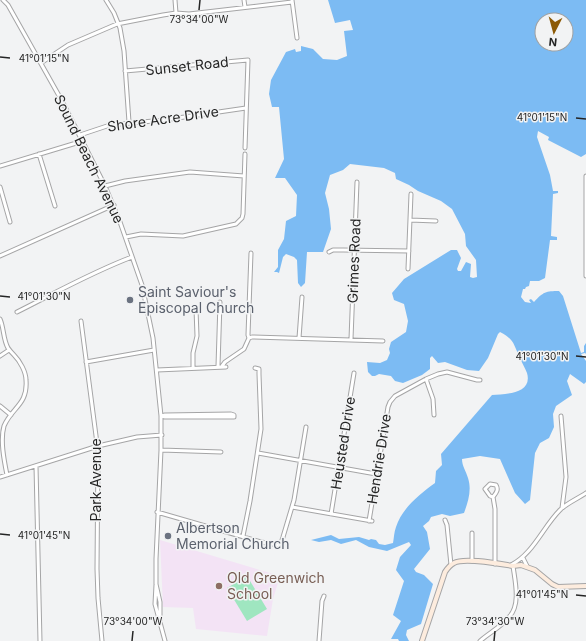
<svg xmlns="http://www.w3.org/2000/svg" width="586" height="641" font-family="Inter,sans-serif">
  <rect width="100%" height="100%" fill="#f2f3f4"/>
  <path fill="#f3e3f5" d="M160,540L280,576L273,599L267,636L196,629L193,608L163,607Z"/>
  <path fill="#9fe6c0" d="M247,576L267,609L247,621L227,588Z"/>
  <path fill="#7cbbf3" fill-rule="evenodd" d="M328,0H586V154L581,157L548,140L549,137L538,131L537,137L550,175L553,191H558V193L553,194L551,236L557,237V240H550L545,278L539,281H530L529,286L526,287L525,289H523L521,297L525,302L531,303L529,300L531,299L534,302C543,292 546,291 559,291L563,296L581,353L584,352V346L586,343V354L585,353L581,354L586,361V382L584,384L570,374L567,381L572,395L556,406L553,414L554,427L549,438L540,443L535,453L530,500L525,504L515,493L500,459L480,456L462,459C462,466 466,471 468,478C472,490 468,502 464,513L450,516L442,514L431,517L429,521L423,526L427,532L430,549L414,569L416,572L424,575L433,584L421,624L407,630L406,635L409,641H399L398,639H391L401,621L393,615L404,581L396,570L400,557L411,545L409,542L387,551L369,547L356,540L341,544L331,540L319,542L311,540L331,535L339,539L359,537L369,540L371,539L376,540L379,544L385,545L393,543C394,538 394,532 396,527C402,508 420,494 435,483L436,471L442,465L441,454L492,395C505,394 533,394 527,373C525,368 522,363 520,358C513,344 515,340 500,332L498,334L488,358L479,371L467,370L445,362L438,363L432,356L430,358V369L422,375L403,383L395,381L391,376L379,374L375,376H372L368,372L367,362L380,363L387,360L390,353L389,349L391,342L406,332L408,321L404,304L394,300L392,293L404,279L451,250H457L461,258L457,269L458,271H461L466,262L471,264L470,277L473,278L477,277L476,260L466,246L465,234L452,209L441,201L418,191L409,185L396,179L395,173L384,168L350,164L343,170L330,175L325,193L329,209L331,229L323,252H307L305,283L301,287L298,283L297,260L294,257L286,254L283,257L279,273L277,272H274L278,267V250L284,239L286,221L296,216L297,195L285,178H275L284,159L279,107H272L269,94L271,80L286,52L295,49L296,52L301,51V46L313,49L323,59L337,60L347,56L344,31L353,30L350,20L335,23ZM542,20H566V44H542Z"/>
  <g fill="none" stroke-linecap="round" stroke-linejoin="round">
    <defs>
      <path id="street" d="M3,0L8,5L62,101L105,186L120,222L142,285L153,338L161,416V450L156,559V584L160,602V620
        M106,0L114,13L120,28L124,51L129,122
        M175,0L176,13
        M244,0L245,7
        M292,0L297,38
        M41,63L68,45L117,24L163,15L176,13L189,14L292,2
        M125,71L248,60L245,148
        M80,135L110,125L164,120L246,108
        M39,154L55,206
        M0,166L83,141
        M586,176V276
        M105,186L125,181L190,172L244,176
        M0,187L10,222
        M410,220L436,221
        M126,237L141,234L183,236L236,224L242,218L243,214L245,154
        M329,252L333,250H343L409,251
        M0,256L114,205
        M408,269L411,194
        M17,312C55,293 92,272 132,257
        M0,319C4,328 3,339 8,348C10,351 12,353 14,355C20,361 26,372 26,380C28,405 12,407 4,426C0,440 4,460 7,475
        M81,321L98,451L97,569L98,598L102,641
        M249,338L252,337L383,341
        M299,338L302,297
        M351,339L357,182
        M0,356L9,350
        M86,362L154,350
        M218,366L220,302
        M222,366L225,362L244,349L249,338L248,335L251,253
        M193,368V353L197,336L196,309
        M157,370L226,367
        M426,379L433,399L434,415
        M0,406L11,415
        M231,414L234,415V417H165L161,416L165,415Z
        M561,416L566,477L562,508
        M161,450L221,452
        M258,453L376,474
        M36,466L40,641
        M0,477L98,446L137,437L162,435
        M493,497C496,493 499,490 496,485L490,484L485,489L490,496L493,497L495,509V564
        M292,507L372,521
        M157,512L261,542L278,545L281,543L283,537L294,500L306,427
        M331,514L354,373
        M445,520L447,525L451,565
        M369,521L388,407L390,402L395,396L426,379L438,374L447,372L477,380H480
        M472,533V561
        M243,536L250,501L261,429L259,374V369L255,368
        M523,558L527,566
        M511,565C533,554 543,527 560,510C567,503 577,499 586,493
        M156,585L155,604L165,641
        M319,641L322,601L324,596
        M480,641C489,633 501,627 509,617C521,605 515,581 513,566"/>
      <path id="secondary" d="M422,641L445,572C447,569 450,565 454,563C464,557 500,564 513,566L521,565L535,570L552,584L558,587L586,586"/>
    </defs>
    <use href="#street" stroke="#a5a5a6" stroke-width="5"/>
    <use href="#secondary" stroke="#a5a5a6" stroke-width="6"/>
    <use href="#street" stroke="#fff" stroke-width="3"/>
    <use href="#secondary" stroke="#fdecde" stroke-width="4"/>
  </g>
  <path fill="none" stroke="#252525" stroke-width="1.5" d="M199,10L200,0M0,57L10,58M576,118L586,119M0,296L10,297M576,356L586,357M0,534L10,535M576,595L586,596M132,641L133,631M494,641L495,631"/>
  <g fill="#6b7280" stroke="#f2f3f4" stroke-width="1.5">
    <circle cx="130" cy="300" r="4"/>
    <circle cx="168" cy="536" r="4"/>
  </g>
  <circle fill="#8d6e63" stroke="#f2f3f4" stroke-width="1.5" cx="219" cy="586" r="4"/>
  <g text-anchor="middle" stroke-width="3" stroke-linejoin="round" paint-order="stroke">
    <g font-size="14" fill="#252525" stroke="#f2f3f4">
      <text transform="translate(187 66) rotate(-6)" y="5">Sunset Road</text>
      <text transform="translate(163 119) rotate(-8)" y="5">Shore Acre Drive</text>
      <text transform="translate(89 159) rotate(64)" y="5">Sound Beach Avenue</text>
      <text transform="translate(354 261) rotate(-88)" y="5">Grimes Road</text>
      <text transform="translate(343 443) rotate(-81)" y="5">Heusted Drive</text>
      <text transform="translate(379 459) rotate(-81)" y="5">Hendrie Drive</text>
      <text transform="translate(96 480) rotate(-90)" y="5">Park Avenue</text>
    </g>
    <g font-size="14" fill="#5b616d" stroke="#f2f3f4" text-anchor="start">
      <text x="138" y="297">Saint Saviour's<tspan x="138" dy="16">Episcopal Church</tspan></text>
      <text x="176" y="533">Albertson<tspan x="176" dy="16">Memorial Church</tspan></text>
    </g>
    <g font-size="14" fill="#785e54" stroke="#f2f3f4" text-anchor="start">
      <text x="227" y="583">Old Greenwich<tspan x="227" dy="16">School</tspan></text>
    </g>
  </g>
  <g font-size="10" text-anchor="middle" fill="#252525" stroke="#f2f3f4" stroke-width="3" stroke-linejoin="round" paint-order="stroke">
    <text x="199" y="23">73°34'00"W</text>
    <text x="44" y="62">41°01'15"N</text>
    <text x="542" y="121">41°01'15"N</text>
    <text x="44" y="300">41°01'30"N</text>
    <text x="542" y="360">41°01'30"N</text>
    <text x="44" y="539">41°01'45"N</text>
    <text x="542" y="598">41°01'45"N</text>
    <text x="133" y="625">73°34'00"W</text>
    <text x="495" y="625">73°34'30"W</text>
  </g>
  <g transform="translate(554 32) rotate(186)"><circle r="19" fill="#f2f3f4" stroke="#a0a1a1"/>
  <path d="M0-3L7 15L0 10L-7 15Z" fill="#8c5a06"/>
  <text y="-6" font-size="11" font-weight="bold" text-anchor="middle" fill="#252525">N</text>
  </g>
</svg>
